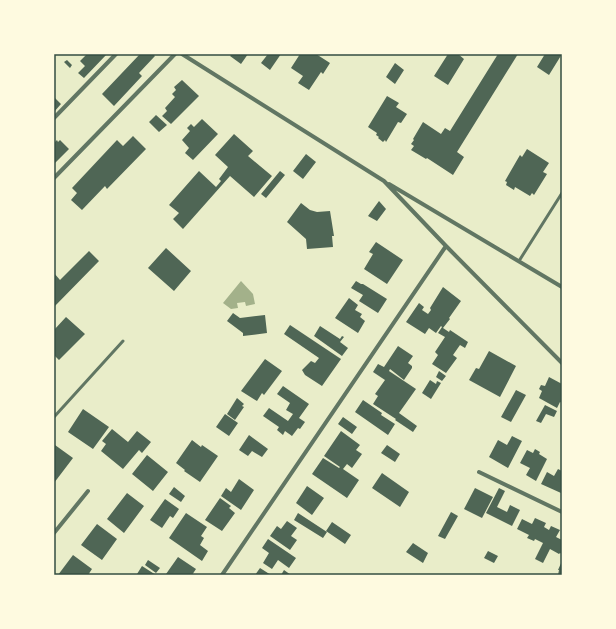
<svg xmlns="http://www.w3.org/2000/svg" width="616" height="629" font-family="'Nunito Sans',sans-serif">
  <rect width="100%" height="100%" fill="#e9edc9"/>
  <path fill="#a3b18a" d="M241,281L253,294L255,304L246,306L245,302L237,303L238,308L231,309L223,303Z"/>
  <path fill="#4f6655" d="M87,54H107L84,78L78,73L85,66L80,61Z
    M140,54H153L155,56L139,73L142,76L114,106L102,94Z
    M232,54H248L241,64L230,56Z
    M268,54H281L270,70L261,63Z
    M300,54H316L330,63L323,74L321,72L309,90L298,83L303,76L291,68Z
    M448,54H458L464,59L448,85L434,76Z
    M498,54H518L457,152L464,157L453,175L427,158L426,159L411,150L414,146L411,144L414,140L413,139L423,122L441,134L445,128L450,131Z
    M545,54H562L549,75L537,67Z
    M67,60L72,65L70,68L64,62Z
    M395,63L404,70L395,84L386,77Z
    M182,80L199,96L171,124L162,116L167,111L165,108L175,97L172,94L176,90L174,87Z
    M387,96L399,103L396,107L407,114L401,123L398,122L386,142L385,140L383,142L378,138L379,137L376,135L377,133L368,127Z
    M54,97L61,104L54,112Z
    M156,115L167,125L159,132L149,122Z
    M202,119L218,134L193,160L185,153L189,148L182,140L190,131L187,128L191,124L194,127Z
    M234,134L253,151L248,156L272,176L254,197L230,176L183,229L173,219L179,213L169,205L199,171L216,187L221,181L219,179L228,167L215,155Z
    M133,136L146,149L107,189L105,186L82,210L71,200L77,193L72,188L117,140L123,146Z
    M57,140L58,142L60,140L69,149L54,164V146L55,145L54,143Z
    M527,149L549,163L543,172L547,174L534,195L532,193L530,196L515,187L514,190L506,185L507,182L505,181L520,155L522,157Z
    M306,154L316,162L303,179L293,171Z
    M280,171L285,175L266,198L261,194Z
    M379,201L386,209L377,221L368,216Z
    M301,203L310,210L317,212L330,211L334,236H332L333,247L307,249L306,239L287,222Z
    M376,242L403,260L387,284L364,269L373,254L369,252Z
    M166,248L191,271L174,291L148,268Z
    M89,251L99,261L54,307V273L60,280Z
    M356,281L361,284H363L387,299L378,313L359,301L363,295L351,288Z
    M443,287L461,301L449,318L450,319L443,328L449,332L450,330L468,342L465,348L460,345L453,355L457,358L446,373L432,364L438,355L435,352L445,337L438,333L442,327L441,326L436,333L429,328L425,334L406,322L419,303L424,307L422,310L428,314L431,310L430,308Z
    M349,298L358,305L355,310L362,314L360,317L365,321L358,333L335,318Z
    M233,313L240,318L265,315L267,333L243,336V333L227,321Z
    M66,317L85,334L59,360L54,355V330Z
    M290,325L341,359L322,386L305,375L302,370L311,361L315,363L319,358L284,334Z
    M320,326L340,339L342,336L344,337L340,342L348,348L342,356L314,336Z
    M398,346L413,356L408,363L412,366V368L404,380L390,369L389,371L416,389L399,413L417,426L413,432L395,420L396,419L373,404L378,396L375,394L385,380L373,372L378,364L384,367Z
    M489,351L516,366L500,397L469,380L476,368L479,369Z
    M265,359L282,371L264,395L262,393L257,401L241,391Z
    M439,371L446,376L442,381L436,377Z
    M549,377L562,384V403L560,402L557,408L539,398L542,391L539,389L541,385L545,386Z
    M430,380L436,384L437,381L441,383L431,399L422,393Z
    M283,386L309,404L299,418L305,422L300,429L298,428L292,436L285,431L283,435L277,430L279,427L263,416L269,408L288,421L293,414L286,410L290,403L277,394Z
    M516,390L526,395L511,422L501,417Z
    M237,398L244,404L242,406L244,407L235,420L227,414Z
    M363,400L382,413L381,415L395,424L388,435L355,412Z
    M545,405L557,411L554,417L546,414L541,423L536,421Z
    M83,409L109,427L93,449L68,432Z
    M225,414L238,423L229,436L216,427Z
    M343,417L357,427L352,434L338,424Z
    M112,429L128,442L137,431L151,442L142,453L139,450L123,469L101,451L106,444L102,441Z
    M341,431L360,445L356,450L362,454L352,468L347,464L343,469L359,480L347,498L312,474L323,458L339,468L340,467L324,456Z
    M249,435L268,449L262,457L252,451L248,456L239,450Z
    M512,436L522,441L508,468L489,457L498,440L507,445Z
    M192,440L201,447L202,445L218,456L200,482L184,471L185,470L176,463Z
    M54,445H55L73,458L54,483Z
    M387,445L400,454L395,462L381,453Z
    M535,449L540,452L539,454L547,459L536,481L526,475L530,468L520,463L527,450L533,453Z
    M147,455L168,472L153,491L132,474Z
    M558,469L562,471L561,493L541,484L547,472L554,476Z
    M382,473L409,492L400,507L372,488Z
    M239,479L254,490L241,510L221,496L226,488L231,492Z
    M307,486L324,498L312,515L296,503Z
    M174,487L185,496L181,502L169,494Z
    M475,488L493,497L482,518L464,509Z
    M499,488L505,491L497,507L507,512L510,505L520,510L512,526L486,513Z
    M127,493L144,506L124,533L107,519Z
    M220,498L231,506L229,508L235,513L222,531L205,520Z
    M165,499L179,509L173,518L170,516L162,528L150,520Z
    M451,512L458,516L445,539L438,536Z
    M186,513L207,527L201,536L204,538L200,545L208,551L202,561L169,538Z
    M298,513L327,532L323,538L294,520Z
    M535,518L546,523L544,527L549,530L551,526L560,530L556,537L562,540V554L560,553L559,554L550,549L543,563L535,559L543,543L535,539L534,541L527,538L529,535L517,529L522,519L532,524Z
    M287,521L297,528L291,536L297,540L290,550L270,536L277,526L281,529Z
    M332,522L351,535L345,544L326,531Z
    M97,524L117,539L102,560L81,545Z
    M268,539L296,558L289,568L278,560L272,569L263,563L269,553L262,548Z
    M413,543L428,553L423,563L406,552Z
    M488,551L498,556L494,563L484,558Z
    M73,555L92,569L88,575H58Z
    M178,557L196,569L192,575L166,574Z
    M148,560L160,568L156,573L145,565Z
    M562,561V575H558L559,570H558Z
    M142,566L156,575H138L137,574Z
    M260,568L271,575H255Z
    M284,570L291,575H281Z"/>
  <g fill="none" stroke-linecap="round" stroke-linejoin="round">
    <path stroke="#617663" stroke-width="3" d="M519,261L562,193
      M54,417L123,341"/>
    <path stroke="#617663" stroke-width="4" d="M182,54L384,181L446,246L562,363
      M54,118L116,54
      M54,178L175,54
      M389,184L562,287
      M479,472L562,512
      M54,533L88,491
      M222,575L446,246"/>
  </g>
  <rect width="616" height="629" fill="none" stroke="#fefae0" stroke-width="110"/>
  <rect x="55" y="55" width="506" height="519" fill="none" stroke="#344e41" stroke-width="1.5"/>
</svg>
